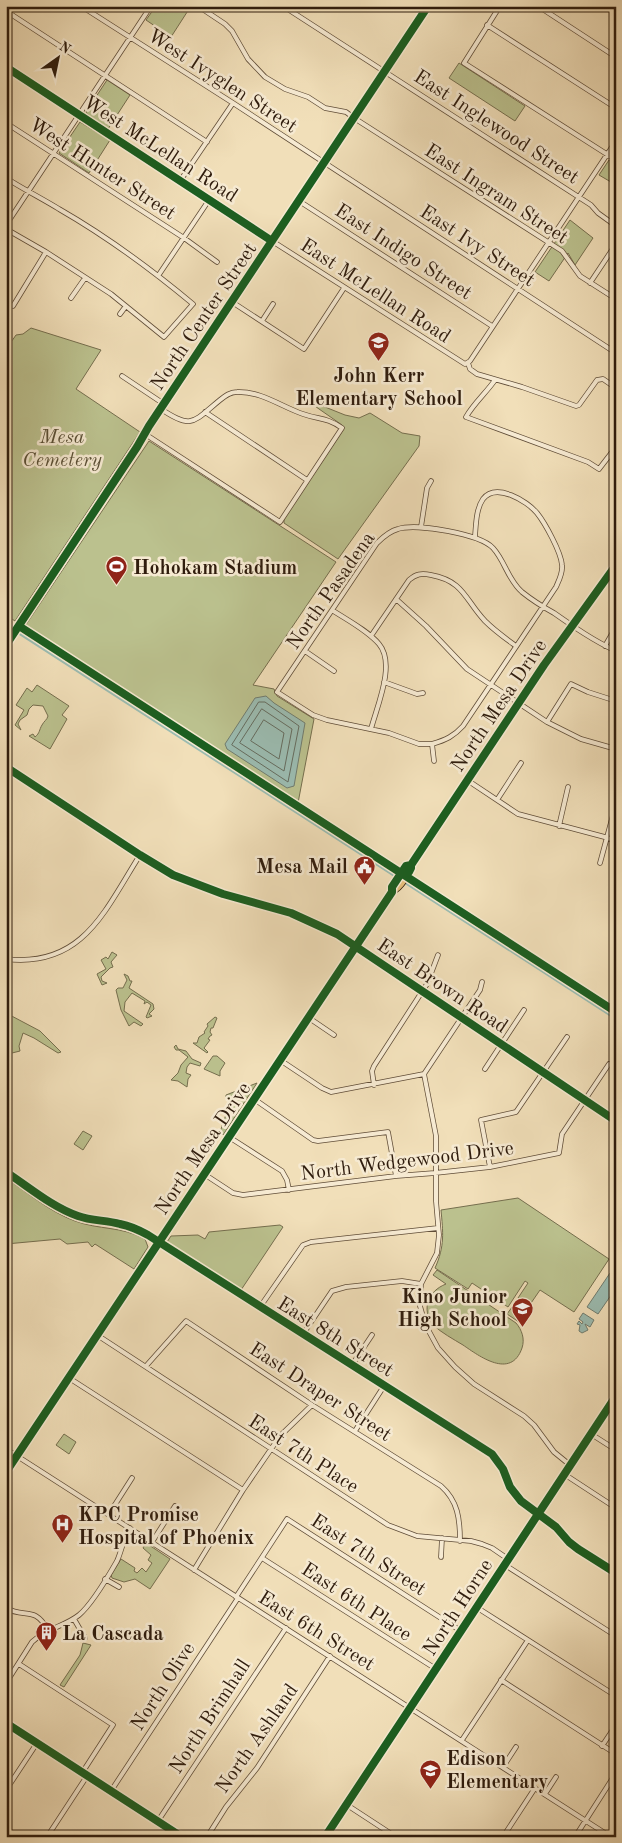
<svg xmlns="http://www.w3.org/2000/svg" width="622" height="1843" font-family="'Old Standard TT',serif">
  <rect width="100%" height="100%" fill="#f1dfb9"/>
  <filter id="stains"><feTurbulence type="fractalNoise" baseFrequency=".004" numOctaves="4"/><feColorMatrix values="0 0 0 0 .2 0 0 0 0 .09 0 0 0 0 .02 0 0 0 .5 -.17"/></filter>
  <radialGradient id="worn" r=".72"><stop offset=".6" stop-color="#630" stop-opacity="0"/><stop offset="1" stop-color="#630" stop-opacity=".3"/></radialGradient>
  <path fill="#bbc18e" stroke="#756e4e" d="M156,6H191L171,37L146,20Z
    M459,63L525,106L515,121L449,78Z
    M107,80L130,95L108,129L87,114L86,112Z
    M80,122L110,140L89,173L59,153Z
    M609,160L616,165V185L599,175Z
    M570,220L593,238L575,265L568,253L549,281L535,272Z
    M31,328L101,350L76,389L140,432L15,621L6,615V344L9,345L16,335L23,334Z
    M310,401L345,415L359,418L370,413L402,433L420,436L419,446L338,559L284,523V519L343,430L342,425L309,402Z
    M149,441L336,562L253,685L274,689L277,696L314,719L298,803L25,626Z
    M37,685L69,706L62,715L67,719L50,749L29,736L33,734L35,737C40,733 39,730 42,725C44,721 47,720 48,716L43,706L33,705L29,709L27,715L20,720L18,724L21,730L15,725L24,710L16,705L27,688L32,692Z
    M112,952L117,955L111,962L113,967L110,968L101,977L102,981L107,983L102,985L97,974L106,969L101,960L106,957L108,959Z
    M124,974L128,976L130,981H132L129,988L153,1004L154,1009L149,1014L152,1016L147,1018L146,1017L151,1005L147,1002L144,1004L145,1001L132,993L125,1002L124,1011L143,1024L141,1026L134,1022L129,1026L121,1010L116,990L118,988H123L127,980Z
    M6,1013L40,1031L61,1052L58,1053L34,1038L23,1033L19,1046L20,1051L8,1054L6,1057V1033L9,1030L6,1025Z
    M215,1017L217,1018L213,1028H211L210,1032L212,1035L210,1036L208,1039L210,1040L204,1048L208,1052L207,1053L193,1043H197L199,1037L205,1033L204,1032L208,1026L207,1024Z
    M176,1045L178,1049L186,1051L192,1059L201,1063L200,1066L190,1063L187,1067L186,1073L191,1075L188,1079L187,1087L178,1081L171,1080L178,1073L181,1065L188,1057L179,1050H176L174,1047Z
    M213,1056H217L225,1063L220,1071V1076L204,1069Z
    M257,1083L223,1135L220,1132L231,1100L226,1097V1095Z
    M83,1131L92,1136L83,1150L74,1144Z
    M6,1178C28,1193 50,1212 75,1221C99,1230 121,1226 145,1239L148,1247L134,1269L95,1244L92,1247L88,1242L67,1244L60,1239L6,1244Z
    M518,1198L609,1259L574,1312L540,1290L529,1306L518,1298L528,1283L525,1281L508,1307L472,1283L468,1289L435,1268C445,1246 443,1232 441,1210Z
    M280,1225L283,1227L239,1293L165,1245L171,1236L198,1235L205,1239L209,1232Z
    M437,1270L516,1323C522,1330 525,1339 522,1348C511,1380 479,1356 463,1345C453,1339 442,1333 433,1325C421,1309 428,1291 446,1284L433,1275Z
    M518,1299L529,1306L519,1322L507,1314Z
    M64,1434L76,1442L69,1454L56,1445Z
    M146,1543L170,1559L150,1589L135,1579L124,1582L112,1578L111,1575L121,1559L135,1568L134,1571L137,1573L142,1568L146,1572L152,1563L148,1560L151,1555L143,1548Z
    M83,1643L91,1645L64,1687L60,1685L80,1655Z"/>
  <path fill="#9bbcb1" stroke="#707c6f" d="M266,696L274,703L305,723L294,786L287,788L227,749L225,744L255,698Z
    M610,1273L616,1277V1288L598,1314L587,1307Z
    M583,1313L594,1320L590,1327L585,1324L588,1330L582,1333L579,1331L580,1325L577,1324L579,1321L582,1324L583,1322L579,1319Z"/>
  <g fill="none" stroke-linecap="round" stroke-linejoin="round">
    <path stroke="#656c5f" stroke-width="1" d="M259,702H265L299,726L288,782L232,745Z
      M262,709L292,729L284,771L240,743Z
      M264,720L284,733L279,759L251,741Z"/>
    <path stroke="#9bbcb1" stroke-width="4" d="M6,624L616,1018"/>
    <defs>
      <path id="minor" d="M81,6L233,103L616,353
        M198,6L225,24L232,31L248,59L265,77L285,89L308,97L325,108L346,112L354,118L562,251L580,276L616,299
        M283,6L591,205L598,213L616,226
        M500,6L464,63L616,160
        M538,6L616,57
        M6,11L207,142
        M487,25L616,108
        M6,67L272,241L465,364L470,361L616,141
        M6,123L184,238L217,262
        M6,178C23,189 41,198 59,209C106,236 151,269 193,304L164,337L111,294L46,252L6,229
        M180,181L233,103
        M299,201L492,326
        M6,225L151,6
        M158,276L209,200
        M590,283L616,244
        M71,298L85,278
        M232,302L304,349L344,288
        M6,304L13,306L46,252
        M120,314L126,306
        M262,321L273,304
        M468,363L470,369L477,374L522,387L576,406L579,405L597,380L603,379L616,388
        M122,376L164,404
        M495,380C486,393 474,403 466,417L588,462L599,469L616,447
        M205,412L307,480
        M145,434L280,522L342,428C326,417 320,420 303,414C282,407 261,391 237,392C230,392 225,396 220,400C193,422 192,430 161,409
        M421,527L427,488L431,481
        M396,599L426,626L467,669L547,722L581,739L616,749
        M332,610C347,620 367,630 379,644C396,664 377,706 371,729
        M371,636L409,580C416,574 421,573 431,575C464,581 465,600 485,621C495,631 505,638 516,646
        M6,645L137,447L149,426L428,6
        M605,646L616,627
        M305,651L334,671
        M384,682L417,694L423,693
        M547,722L571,684L588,692L616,701
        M432,744C446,740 454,736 463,726L556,587C559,580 563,573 562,565C561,552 545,523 537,513C527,501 496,482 483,499C476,509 476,525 475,536
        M434,761L432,744H419L389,733L327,720L313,715L277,692L377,543C383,537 390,531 398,529C417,523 480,534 493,548C505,561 508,580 522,592C532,600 543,607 554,613C574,627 594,641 616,651
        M467,780L518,814L616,840
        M497,800L521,763
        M559,826L568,787
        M600,863L616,804
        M6,959C83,968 105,910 140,855
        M482,982L480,990L424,1074L436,1136V1201L439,1235L437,1253L421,1284L420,1306L425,1324L438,1348L455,1367L474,1384L524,1416L534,1425L554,1452L570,1465
        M309,1018L334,1035
        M280,1060L322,1088L331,1092L424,1074
        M485,1069L524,1010
        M374,1085L372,1071L374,1066L427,984L438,955
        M254,1099L313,1140L318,1141L388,1132L396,1176
        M229,1137L282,1171L287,1180L289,1190
        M490,1167L481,1120L516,1112L567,1037
        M6,1172C29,1187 52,1207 78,1216C92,1221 106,1220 120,1224C130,1226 139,1230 148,1235L492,1454L503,1469L510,1487L521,1501L556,1527L569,1542L578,1549L616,1573
        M204,1174L233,1193L243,1195L396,1176L435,1173L490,1167L559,1153L562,1134L609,1064
        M260,1307L303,1245L311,1242L438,1228
        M303,1334L332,1291L346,1287L402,1281L421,1284
        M97,1335L388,1525L417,1536L471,1541L482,1544L492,1548L508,1559
        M352,1365L372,1335
        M146,1366L186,1321L312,1405L441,1486C458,1501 460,1519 460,1541
        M69,1378L243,1490
        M355,1431L384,1386
        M591,1434L616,1450
        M6,1449L611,1837
        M564,1474L616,1508
        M109,1514L132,1478
        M152,1542L175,1506
        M441,1557L442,1538
        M262,1558L436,1669
        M505,1565L616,1636
        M194,1570L243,1490L280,1436L312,1405
        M105,1579L119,1587
        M236,1597L287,1519L461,1631
        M476,1607L616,1696
        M6,1608C25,1619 34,1605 48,1630
        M74,1619L85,1638
        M19,1664L113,1725L82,1773
        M501,1680L616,1754
        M6,1683L32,1642C48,1627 64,1627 79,1615C91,1605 109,1575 117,1561C122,1550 123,1539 130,1528
        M462,1740L528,1640
        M602,1746L616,1725
        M503,1767L516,1747
        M6,1790L37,1743
        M111,1791L238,1598
        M545,1794L556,1777
        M347,1805L396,1837
        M158,1821L286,1628
        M47,1837L87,1776
        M207,1837L226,1807L257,1768L330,1656
        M325,1837L616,1396
        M503,1837L535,1788
        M575,1837L616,1773"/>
      <path id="major" d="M6,767L140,855L173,875L223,894L291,913L337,934L616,1121
        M392,892C401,889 411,872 412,863L544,665L616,565
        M6,1472L392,892V887L406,866L411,865
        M6,1723L182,1837"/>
    </defs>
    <use href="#minor" stroke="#604d38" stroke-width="5.5"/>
    <use href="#major" stroke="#2f1c0d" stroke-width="6"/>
    <use href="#minor" stroke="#f6ead2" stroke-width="4"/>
    <use href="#major" stroke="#e8c07c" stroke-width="4.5"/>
    <defs>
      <path id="cycleway" d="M6,67L272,241
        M19,626L616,1012
        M6,645L137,447L149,426L428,6
        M6,767L140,855L173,875L223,894L291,913L337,934L616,1121
        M409,872L411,868V865L544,665L616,565
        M6,1172C29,1187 52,1207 78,1216C92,1221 106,1220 120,1224C130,1226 139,1230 148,1235L492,1454L503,1469L510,1487L521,1501L556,1527L569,1542L578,1549L616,1573
        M6,1472L392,892V887L406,866L411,865
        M6,1723L182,1837
        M325,1837L616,1396"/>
    </defs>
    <use href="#cycleway" stroke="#f6ead2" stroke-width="11"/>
    <use href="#cycleway" stroke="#1b5e20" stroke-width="8"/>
  </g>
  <defs>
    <symbol id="school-pin" viewBox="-11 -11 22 30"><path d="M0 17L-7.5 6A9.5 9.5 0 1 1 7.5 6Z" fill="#8f2418" stroke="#f6ead2"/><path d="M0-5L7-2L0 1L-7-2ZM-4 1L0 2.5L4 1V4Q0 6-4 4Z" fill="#fff"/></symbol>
    <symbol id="stadium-pin" viewBox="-11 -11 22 30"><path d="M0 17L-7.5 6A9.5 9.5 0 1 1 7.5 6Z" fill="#8f2418" stroke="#f6ead2"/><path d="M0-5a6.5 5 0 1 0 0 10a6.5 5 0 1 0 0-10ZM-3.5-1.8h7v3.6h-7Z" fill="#fff"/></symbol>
    <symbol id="civic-pin" viewBox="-11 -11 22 30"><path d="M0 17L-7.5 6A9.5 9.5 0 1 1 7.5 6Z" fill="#8f2418" stroke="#f6ead2"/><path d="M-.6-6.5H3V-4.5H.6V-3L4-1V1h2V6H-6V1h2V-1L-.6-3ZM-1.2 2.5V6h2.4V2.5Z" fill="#fff"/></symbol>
    <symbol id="hospital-pin" viewBox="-11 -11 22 30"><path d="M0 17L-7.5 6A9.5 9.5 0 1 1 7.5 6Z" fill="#8f2418" stroke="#f6ead2"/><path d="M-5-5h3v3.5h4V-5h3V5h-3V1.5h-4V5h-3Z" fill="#fff"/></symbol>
    <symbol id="building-pin" viewBox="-11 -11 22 30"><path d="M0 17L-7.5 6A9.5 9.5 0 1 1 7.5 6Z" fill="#8f2418" stroke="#f6ead2"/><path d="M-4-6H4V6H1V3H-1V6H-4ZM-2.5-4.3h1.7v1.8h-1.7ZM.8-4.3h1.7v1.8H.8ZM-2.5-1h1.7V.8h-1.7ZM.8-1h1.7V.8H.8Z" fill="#fff"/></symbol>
  </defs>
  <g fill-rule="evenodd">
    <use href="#school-pin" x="366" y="330" width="25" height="34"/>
    <use href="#stadium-pin" x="104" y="554" width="25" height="34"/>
    <use href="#civic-pin" x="352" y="854" width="25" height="34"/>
    <use href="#school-pin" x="510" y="1296" width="25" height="34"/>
    <use href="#hospital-pin" x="50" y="1512" width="25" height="34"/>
    <use href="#building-pin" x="34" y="1620" width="25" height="34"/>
    <use href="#school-pin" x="418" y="1758" width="25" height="34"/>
  </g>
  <g text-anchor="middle" stroke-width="5" stroke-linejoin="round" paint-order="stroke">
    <g font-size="20" fill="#2f1c0d" stroke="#f6ead2">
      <text transform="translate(223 80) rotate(33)" y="7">West Ivyglen Street</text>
      <text transform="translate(497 126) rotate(33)" y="7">East Inglewood Street</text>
      <text transform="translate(161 148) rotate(33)" y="7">West McLellan Road</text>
      <text transform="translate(103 168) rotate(33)" y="7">West Hunter Street</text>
      <text transform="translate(497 193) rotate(33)" y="7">East Ingram Street</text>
      <text transform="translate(478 245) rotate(33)" y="7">East Ivy Street</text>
      <text transform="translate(404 251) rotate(33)" y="7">East Indigo Street</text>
      <text transform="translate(376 290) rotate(33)" y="7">East McLellan Road</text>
      <text transform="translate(203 316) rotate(-56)" y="7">North Center Street</text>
      <text transform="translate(330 590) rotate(-55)" y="7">North Pasadena</text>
      <text transform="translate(498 705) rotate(-56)" y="7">North Mesa Drive</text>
      <text transform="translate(443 985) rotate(34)" y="7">East Brown Road</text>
      <text transform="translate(202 1148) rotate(-56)" y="7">North Mesa Drive</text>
      <text transform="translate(407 1160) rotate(-7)" y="7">North Wedgewood Drive</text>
      <text transform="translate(336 1336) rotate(32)" y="7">East 8th Street</text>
      <text transform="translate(321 1391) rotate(33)" y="7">East Draper Street</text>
      <text transform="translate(304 1453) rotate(33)" y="7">East 7th Place</text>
      <text transform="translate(369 1554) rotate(33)" y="7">East 7th Street</text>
      <text transform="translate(357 1601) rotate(33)" y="7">East 6th Place</text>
      <text transform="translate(457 1607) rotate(-57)" y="7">North Horne</text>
      <text transform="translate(317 1630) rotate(32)" y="7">East 6th Street</text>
      <text transform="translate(162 1686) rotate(-57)" y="7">North Olive</text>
      <text transform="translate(209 1716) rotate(-57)" y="7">North Brimhall</text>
      <text transform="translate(256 1738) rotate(-55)" y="7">North Ashland</text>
    </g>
    <g font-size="20" font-weight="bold" fill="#2f1c0d" stroke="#f6ead2" text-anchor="start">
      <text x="379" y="382" text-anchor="middle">John Kerr<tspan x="379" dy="23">Elementary School</tspan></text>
      <text x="133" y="574">Hohokam Stadium</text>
      <text x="348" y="873" text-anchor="end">Mesa Mail</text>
      <text x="507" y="1303" text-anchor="end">Kino Junior<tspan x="507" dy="23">High School</tspan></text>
      <text x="78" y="1521">KPC Promise<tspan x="78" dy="23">Hospital of Phoenix</tspan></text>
      <text x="62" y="1640">La Cascada</text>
      <text x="446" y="1765">Edison<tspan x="446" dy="23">Elementary</tspan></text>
    </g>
    <g font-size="20" font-style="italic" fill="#594e34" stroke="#f6ead2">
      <text x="62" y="443">Mesa<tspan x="62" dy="23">Cemetery</tspan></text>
    </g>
  </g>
  <rect width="622" height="1843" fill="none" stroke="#f1dfb9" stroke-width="25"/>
  <rect x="8" y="8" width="607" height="1828" fill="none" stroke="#2f1c0d" stroke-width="2.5"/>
  <rect x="12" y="12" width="597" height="1818" fill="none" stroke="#2f1c0d"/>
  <g transform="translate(58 58) rotate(33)" stroke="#f6ead2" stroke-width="4" paint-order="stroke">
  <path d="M0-4L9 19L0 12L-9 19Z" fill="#2f1c0d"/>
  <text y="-8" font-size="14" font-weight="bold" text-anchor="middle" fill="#2f1c0d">N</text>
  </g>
  <rect width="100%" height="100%" filter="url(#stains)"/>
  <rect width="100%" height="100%" fill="url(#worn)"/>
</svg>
